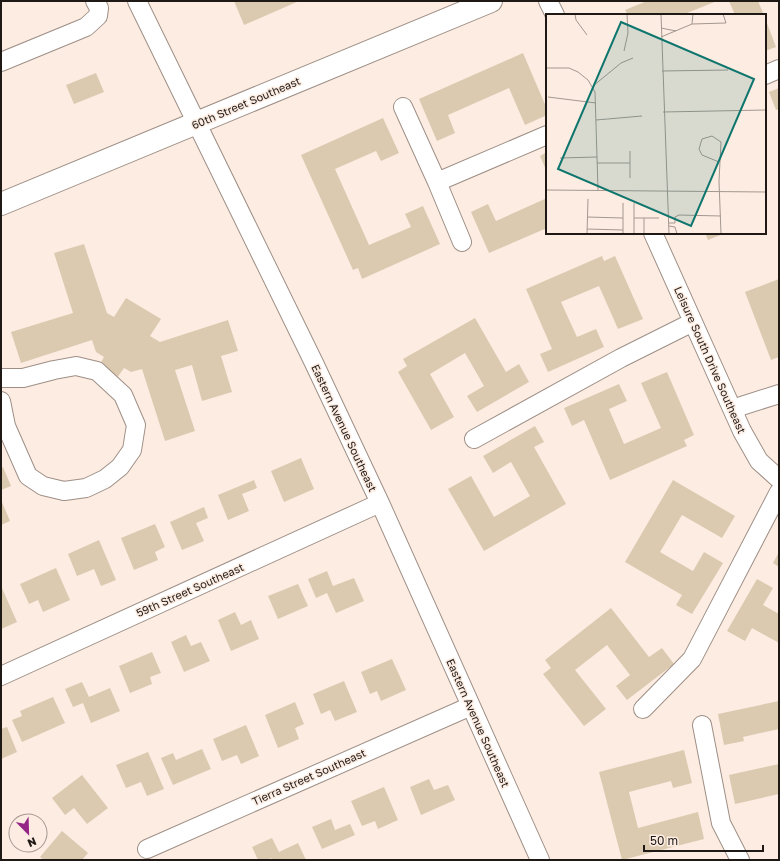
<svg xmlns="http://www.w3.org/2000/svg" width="780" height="861" font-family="'Golos Text',sans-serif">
  <rect width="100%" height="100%" fill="#fcece2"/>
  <path fill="#dccab0" d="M234,1H299L244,25Z
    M647,1H717L682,15H628L625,10Z
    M729,1H758L764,15H735Z
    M765,18L776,47L765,51Z
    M523,53L547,109V115L525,125L509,88L448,115L455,133L437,141L419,99Z
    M96,73L104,92L74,104L66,85Z
    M779,88V109L776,110L769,92Z
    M383,118L399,153L381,161L376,151L335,169L369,245L411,227L405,214L423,206L440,244L362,279L358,268L353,270L301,155Z
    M547,152V172L540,156Z
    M547,198V228L489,253L471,212L488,204L496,221Z
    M705,233H725L708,240Z
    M84,244L107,313L114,317L126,298L161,319L150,336L160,342L228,320L238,351L221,356L232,392L202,401L192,365L175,370L195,431L165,441L142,369L131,372L124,368L117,378L97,369L104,357L96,352L92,340L21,363L11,332L73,313L54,253Z
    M602,256L604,261L615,256L643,319L618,329L599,286L561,302L577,337L596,329L604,347L548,372L540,354L552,349L526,289Z
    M779,279V357L771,360L745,292Z
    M475,318L506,372L519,364L529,382L477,412L467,396L484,386L465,353L430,374L454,417L431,430L398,372L407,366L403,359Z
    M667,372L694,435L684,440L687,446L610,480L584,420L572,426L564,408L619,384L627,401L609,409L624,444L661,428L641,383Z
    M535,426L544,442L534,447L566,504L484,551L448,489L471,476L494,517L530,496L511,462L493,473L483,456Z
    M301,458L314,489L284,502L271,471Z
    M3,467L11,486L1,490V468Z
    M254,480L257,488L242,494L249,511L228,520L218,495Z
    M673,480L735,516L722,538L682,515L660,552L693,571L704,552L723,563L692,614L676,605L682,595L625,562Z
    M1,500L10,521L1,525Z
    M204,507L208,518L196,523L204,541L182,550L170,522Z
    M155,524L165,547L155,552L158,560L134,570L121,538Z
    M99,540L116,580L101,586L94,569L77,576L68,554Z
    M779,552V567L773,563Z
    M56,568L70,600L43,612L38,600L29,604L20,584Z
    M327,571L333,586L354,578L364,601L336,613L327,593L316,598L308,579Z
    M757,579L773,588L763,605L779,614V643L752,628L745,641L727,631Z
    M298,584L308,606L278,619L268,596Z
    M1,586L17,622L1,629Z
    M611,608L649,657L662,648L674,664L627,700L616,686L630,675L607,645L575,670L606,709L584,726L543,674L551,668L545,660Z
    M235,612L241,625L251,620L259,639L231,651L218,620Z
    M186,635L191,646L201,642L210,661L184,672L171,642Z
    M152,652L161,673L150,677L152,684L130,693L119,666Z
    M392,659L406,690L381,701L377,691L370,694L361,672Z
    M344,681L357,712L335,721L330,710L321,714L313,694Z
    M82,682L89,697L110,688L120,711L91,723L83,703L73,707L65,689Z
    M53,697L65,723L22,742L12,720L22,716L20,711Z
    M779,701V729L743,737L744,741L724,745L718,714Z
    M295,702L304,724L295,728L299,739L278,748L265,715Z
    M246,725L259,756L241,764L237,755L222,761L213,739Z
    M7,727L17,752L1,759V729Z
    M202,749L211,769L173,785L161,758L173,753L176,760Z
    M684,750L692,783L673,788L671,781L629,792L638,828L698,812L704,839L622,860L599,772Z
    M148,752L164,789L147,796L141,782L126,788L116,765Z
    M779,764V794L735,804L729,775Z
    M82,775L108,808L87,824L74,808L65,815L52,798Z
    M429,779L434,790L448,785L455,800L421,815L410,787Z
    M384,787L398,820L378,829L375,821L362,826L351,801Z
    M331,819L335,830L350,824L355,835L322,849L312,827Z
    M62,831L88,853L82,860H44L40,857Z
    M272,838L279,852L298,843L306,860H272L271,858L268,860H258L252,847Z"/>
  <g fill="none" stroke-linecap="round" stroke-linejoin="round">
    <defs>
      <path id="minor" d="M137,1L314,363L380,503L540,860
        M548,1L555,15
        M1,62L86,27L98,16L99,8L95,1
        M765,75L779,69
        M403,107L437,182
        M653,233L742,431L759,461L779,479
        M462,242L437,182L547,135
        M1,378H23L54,370L76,366L97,371L123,395L136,425L132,450L120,467L105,479L86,488L64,491L43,486L28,476L6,426L1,401
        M732,409L779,394
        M474,439L621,358L693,322
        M1,676L380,503
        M643,709L692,659L779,492
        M702,725L721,823L740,860
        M147,849L471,706"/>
      <path id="major" d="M1,204L491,1"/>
    </defs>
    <use href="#minor" stroke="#9e8f86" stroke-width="20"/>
    <use href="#major" stroke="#9e8f86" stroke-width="24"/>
    <use href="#minor" stroke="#fff" stroke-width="18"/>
    <use href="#major" stroke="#fff" stroke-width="22"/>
  </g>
  <g text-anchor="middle" stroke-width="3" stroke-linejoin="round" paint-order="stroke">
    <g font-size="11" fill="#1f1916" stroke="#fcece2">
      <text transform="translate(246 103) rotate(-23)" y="4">60th Street Southeast</text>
      <text transform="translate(710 360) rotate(66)" y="4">Leisure South Drive Southeast</text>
      <text transform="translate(344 428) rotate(65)" y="4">Eastern Avenue Southeast</text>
      <text transform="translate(190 590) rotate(-24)" y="4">59th Street Southeast</text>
      <text transform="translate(478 723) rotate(66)" y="4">Eastern Avenue Southeast</text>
      <text transform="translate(309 777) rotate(-24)" y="4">Tierra Street Southeast</text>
    </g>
  </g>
  <g transform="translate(546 14)">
    <rect width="220" height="220" fill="#fcece2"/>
    <path fill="none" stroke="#a49890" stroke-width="1" d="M29,0L30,6L41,21M115,0L123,220M147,0L146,10L180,9L177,0M115,14L130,17M115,23L146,10M78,37L82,19L81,0M0,54H23L32,58L42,66L49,78L52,176M116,57L182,56M47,72L75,49L87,44M2,83L50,89M117,98L220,96M50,106L96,102M14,144L51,143M173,148L156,141L153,135L156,125L166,122L175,128L173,167L175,220M51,149H84V137M84,149V164M0,176L220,178M77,189V220M88,189V220M41,203L77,204M88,204H113M0,205V220M123,209H129V203L133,201L175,202M123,212L129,213L131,220M41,215L77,216M41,220L42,185M98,220V204"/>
    <path fill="#0f766e" fill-opacity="0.15" stroke="#0f766e" stroke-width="2" d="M75,8L208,65L145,212L12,155Z"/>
    <rect width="220" height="220" fill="none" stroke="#1f1916" stroke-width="2"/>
  </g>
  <rect width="780" height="861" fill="none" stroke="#1f1916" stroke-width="4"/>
  <g transform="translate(28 833) rotate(157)"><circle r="19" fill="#fcece2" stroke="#a49890"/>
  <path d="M0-3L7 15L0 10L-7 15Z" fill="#952686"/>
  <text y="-6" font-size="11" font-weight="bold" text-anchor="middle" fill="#1f1916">N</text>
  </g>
  <path d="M644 845v6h119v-6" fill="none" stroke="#1f1916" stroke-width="2"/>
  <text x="650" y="845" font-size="12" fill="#1f1916" stroke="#fcece2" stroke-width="3" paint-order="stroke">50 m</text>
</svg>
